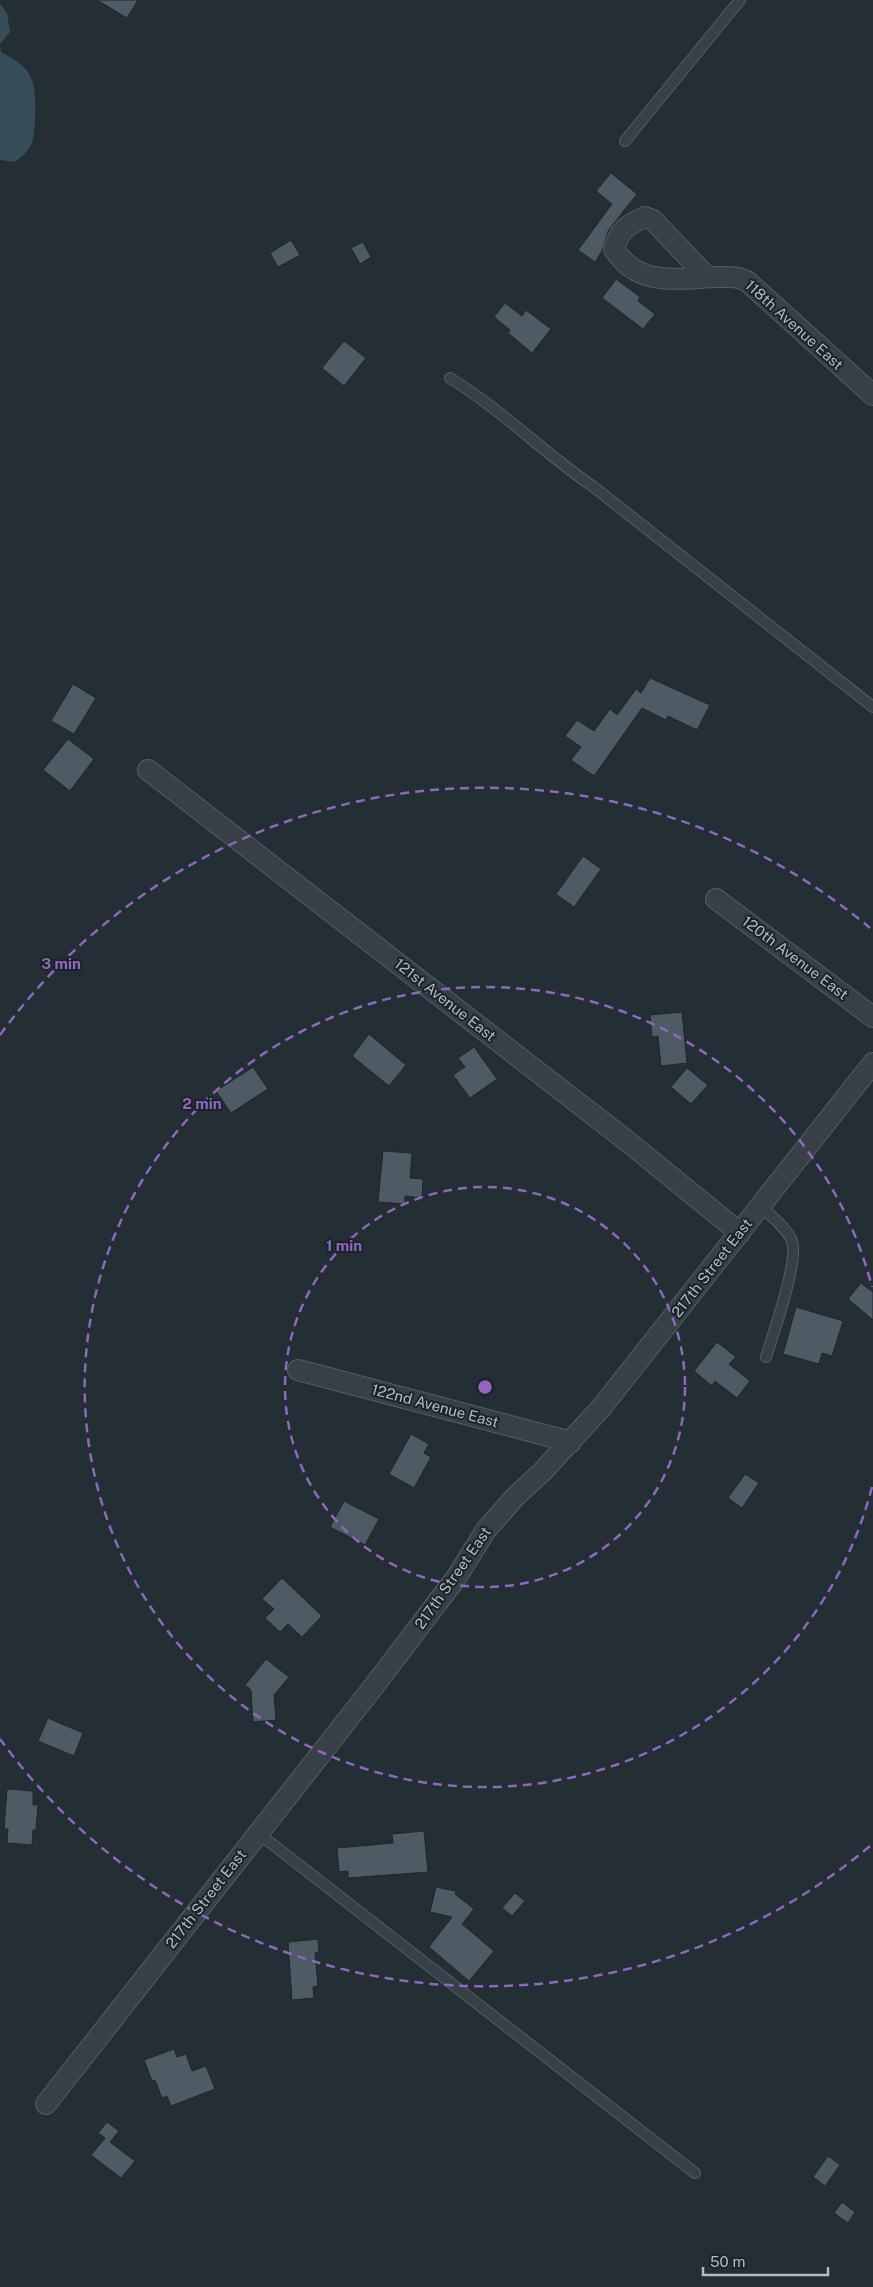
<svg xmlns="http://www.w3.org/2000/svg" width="873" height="2287" font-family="'Public Sans',sans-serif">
  <rect width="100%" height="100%" fill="#232e35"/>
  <path fill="#384d5a" d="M0,4L7,13L10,32L0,44L1,52C13,59 27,65 32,80C37,92 36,130 32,142C28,152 22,157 14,162L0,160Z"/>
  <path fill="#4e5b64" stroke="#1d262d" d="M97,0H138L127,18Z
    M611,173L637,194L608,231L602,251L595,262L578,250L612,204L596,191Z
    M291,240L300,255L278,267L270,253Z
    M363,242L371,257L360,264L351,248Z
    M616,279L640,297L638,301L655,314L643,329L602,298Z
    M505,303L522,316L526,310L551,329L532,353L508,333L510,330L494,317Z
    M344,341L366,358L344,386L322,368Z
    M650,678L710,705L697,730L668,716L666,720L642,708L594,776L571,760L581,747L565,736L577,720L594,731L610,709L617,715L636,689L641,693Z
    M73,684L96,698L74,734L51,721Z
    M68,739L94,759L70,791L43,770Z
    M583,856L601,869L574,907L556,894Z
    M682,1012L687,1063L661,1066L658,1036L652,1037L650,1015Z
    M369,1034L406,1065L389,1086L352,1056Z
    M474,1047L497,1079L470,1098L453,1075L465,1067L458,1058Z
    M253,1067L268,1089L231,1113L216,1091Z
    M687,1068L708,1085L691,1104L671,1087Z
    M383,1151L412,1153L410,1178L423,1179L422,1198L405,1196V1204L378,1202Z
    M861,1283L873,1292V1320L848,1299Z
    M796,1307L843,1321L832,1356L822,1353L819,1364L783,1354Z
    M717,1342L736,1357L729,1364L750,1381L737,1398L715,1381L712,1386L694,1371Z
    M411,1434L429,1444L424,1453L431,1457L414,1488L389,1474Z
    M745,1474L759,1483L742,1508L728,1498Z
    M344,1501L379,1519L365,1545L330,1527Z
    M282,1578L322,1616L302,1637L288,1624L280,1632L265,1618L274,1609L262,1599Z
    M266,1659L289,1677L274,1695L276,1720L253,1722L251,1690L245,1685Z
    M48,1718L83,1733L74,1756L38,1741Z
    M7,1789L33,1791V1805H38L36,1830H33L32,1845L7,1843L8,1829H4Z
    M424,1831L428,1872L348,1878V1871L339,1872L337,1848L393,1843L392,1834Z
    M436,1887L456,1891L455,1894L474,1909L462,1924L494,1951L469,1981L429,1947L452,1917L430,1912Z
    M515,1893L525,1901L512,1916L502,1908Z
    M318,1939L319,1952L315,1953L318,1986L313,1987L314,1998L292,2000L288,1942Z
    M174,2049L177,2057L186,2054L192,2071L206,2066L215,2089L171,2106L167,2096L162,2098L155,2080L152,2081L144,2060Z
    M107,2122L119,2131L110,2142L135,2161L121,2178L91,2155L105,2138L98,2133Z
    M828,2156L840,2165L825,2186L813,2177Z
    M842,2202L855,2212L848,2223L834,2213Z"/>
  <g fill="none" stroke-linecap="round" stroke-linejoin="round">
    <defs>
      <path id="service" d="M625,141L740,0
        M450,378C502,410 545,454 595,488L873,707
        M761,1207C771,1216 787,1228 792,1241C799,1261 773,1334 766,1357
        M258,1833L695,2173"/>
      <path id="minor" d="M707,277L653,220L645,217C627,225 619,230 614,249C638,288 678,278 718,277C729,277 738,276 748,282L873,395
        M148,770L627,1141L740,1233
        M716,899L873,1017
        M298,1370L571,1442
        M46,2104L374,1686L456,1578L486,1530L515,1497L542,1472L601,1408L873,1063"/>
    </defs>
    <use href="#service" stroke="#545e64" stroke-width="12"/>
    <use href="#minor" stroke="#545e64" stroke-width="22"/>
    <use href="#service" stroke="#364046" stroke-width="10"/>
    <use href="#minor" stroke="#364046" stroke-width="20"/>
  </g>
  <g fill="none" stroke="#9165c0" stroke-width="2.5" stroke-dasharray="9 6">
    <circle cx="485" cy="1387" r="200"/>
    <path d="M872 1487A400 400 0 1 1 872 1287"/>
    <path d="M870 1846A599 599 0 0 1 0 1739M0 1035A599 599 0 0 1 870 928"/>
  </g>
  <g text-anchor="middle" stroke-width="4" stroke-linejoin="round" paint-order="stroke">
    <g font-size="15" fill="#b1bbc2" stroke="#1c242b">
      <text transform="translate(794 325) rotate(42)" y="5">118th Avenue East</text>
      <text transform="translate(795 958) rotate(37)" y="5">120th Avenue East</text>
      <text transform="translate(445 1000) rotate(38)" y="5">121st Avenue East</text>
      <text transform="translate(712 1268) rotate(-52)" y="5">217th Street East</text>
      <text transform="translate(435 1406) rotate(15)" y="5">122nd Avenue East</text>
      <text transform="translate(453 1578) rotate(-55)" y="5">217th Street East</text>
      <text transform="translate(206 1899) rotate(-52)" y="5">217th Street East</text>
    </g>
  </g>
  <circle cx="485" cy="1387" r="8" fill="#9165c0" stroke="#1c242b" stroke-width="2.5"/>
  <g font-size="15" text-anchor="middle" font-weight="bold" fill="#9165c0" stroke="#1c242b" stroke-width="4" stroke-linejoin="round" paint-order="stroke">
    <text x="61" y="969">3 min</text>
    <text x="202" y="1109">2 min</text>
    <text x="344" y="1251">1 min</text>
  </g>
  <path d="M703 2267v8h125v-8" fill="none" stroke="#b1bbc2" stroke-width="2.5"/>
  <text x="710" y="2267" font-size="15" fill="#b1bbc2" stroke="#1c242b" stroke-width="4" paint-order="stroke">50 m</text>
</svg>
